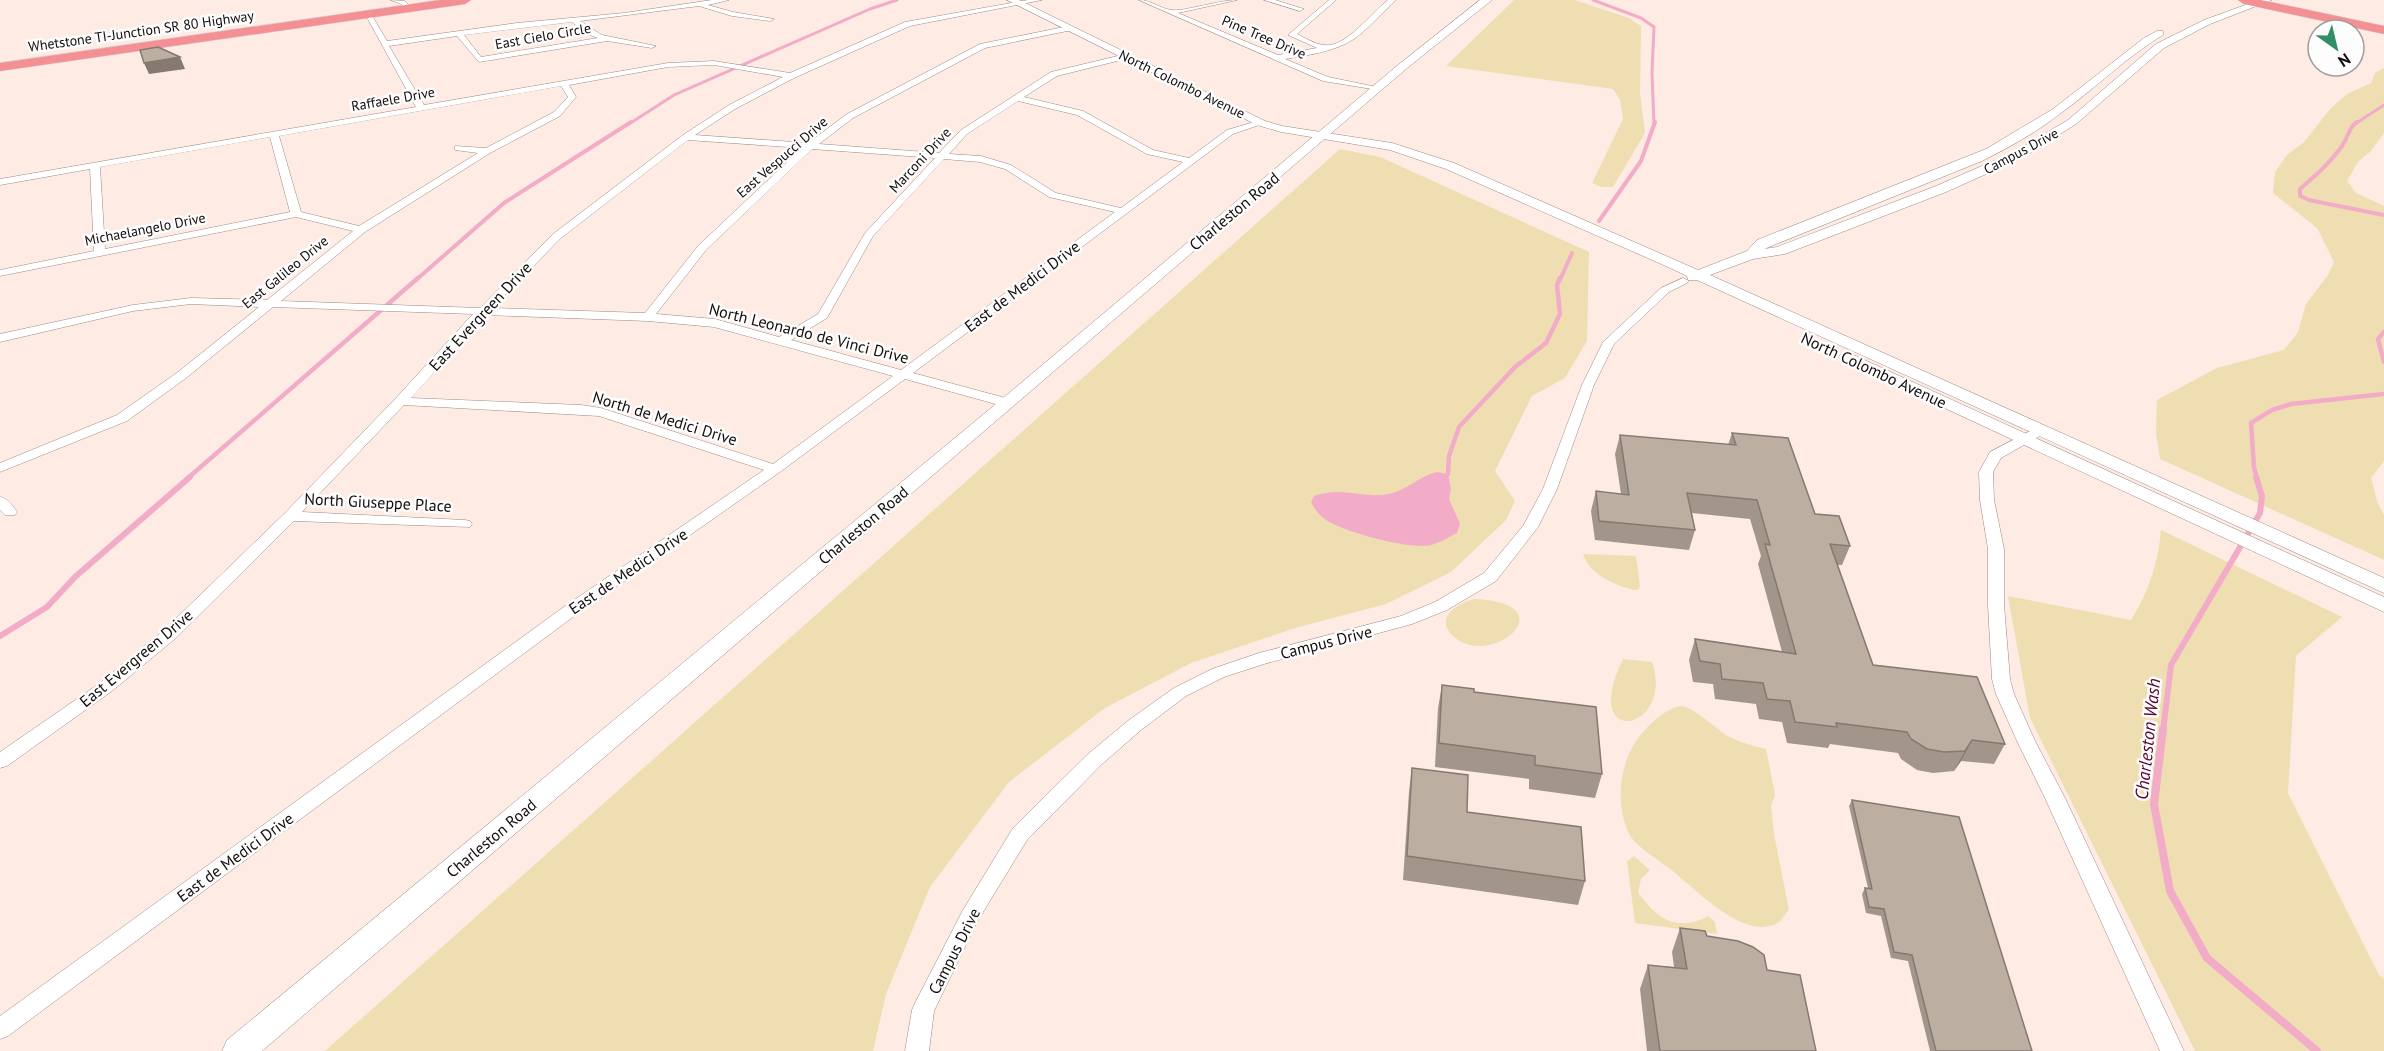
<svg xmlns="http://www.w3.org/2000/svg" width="2384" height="1051" font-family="'PT Sans',sans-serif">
  <rect width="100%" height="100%" fill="#feebe4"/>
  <path fill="#efdeb2" d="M1514,0H1575L1629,18L1641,26L1640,93L1645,133L1613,187H1601L1592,183L1623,119L1620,100L1613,89L1446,66Z
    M2384,68V133L2371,151L2358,162L2347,181L2356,193L2384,206V461L2371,478L2377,501L2384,515V560L2160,459L2156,433L2157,400L2217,368L2284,350L2298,332L2306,304L2328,275L2334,262L2317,228L2273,193L2275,172L2287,155L2304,142L2331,108L2347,94L2371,83L2375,73Z
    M1340,149L1380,157L1589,252L1587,341L1565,378L1532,396L1495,471L1515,501L1506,520L1451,572L1386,604L1295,628L1191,663L1105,708L1009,782L930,887L886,994L873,1051H325Z
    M2161,530L2342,617L2296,656L2288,793L2379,975L2384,979V1051H2195L2030,718L2008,596L2131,620C2149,591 2158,564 2161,530Z
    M1583,554L1636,556L1640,586L1638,590H1633C1613,584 1590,575 1583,554Z
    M1474,599C1570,603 1490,671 1453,636C1434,618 1456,604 1474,599Z
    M1623,659L1652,662C1676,731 1578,751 1623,659Z
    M1683,706C1700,712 1711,725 1726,735C1739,742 1752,746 1766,749L1775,795L1771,806L1774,834L1789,910C1786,913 1783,918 1780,921C1749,945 1696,890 1674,872C1663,863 1638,848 1631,837C1614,808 1619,762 1639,737C1649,724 1667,707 1683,706Z
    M1634,856L1650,870L1641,879L1638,892C1655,918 1678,933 1708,916L1715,922L1717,934L1635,923L1627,861Z"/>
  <path fill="#f2acc7" d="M1437,472L1448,474L1451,489L1449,499L1460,524L1457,533C1449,537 1440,543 1431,545C1410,550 1344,532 1326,520C1319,515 1315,510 1311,502L1314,496C1345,486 1360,499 1389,494C1406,491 1419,476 1437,472Z"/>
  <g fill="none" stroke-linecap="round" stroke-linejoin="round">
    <path stroke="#f2acc7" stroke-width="3" d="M1593,0L1641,18L1654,27L1652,73L1654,124
      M629,124L674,95L870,9L897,0
      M2355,124L2384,105"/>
    <path stroke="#f2acc7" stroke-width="4" d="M2357,122C2348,128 2348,138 2342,146C2330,163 2315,176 2300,189V196L2309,200L2384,215
      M1599,221L1641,161L1655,122
      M416,280L504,203L631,122
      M1560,280L1572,253"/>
    <path stroke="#f2acc7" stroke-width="4.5" d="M2384,332L2378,339L2384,362
      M1448,474L1449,456L1459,427L1515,367L1546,343L1560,314L1557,285L1560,278
      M188,478L418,278
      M2257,478L2254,468L2251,423L2272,410L2291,404L2384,394"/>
    <path stroke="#f2acc7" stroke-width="6" d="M0,636L47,607L75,577L190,477
      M2163,731L2171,665L2260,513L2262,496L2256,477"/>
    <path stroke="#f2acc7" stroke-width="8" d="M2163,729L2154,804L2170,891L2207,958L2317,1051"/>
    <defs>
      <path id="minor" d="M391,0L405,1L412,8L406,9L401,4Z
        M712,0H729L708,5L733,12L774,19L770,21L732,16L699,6L580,21L602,35L656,46L652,48L607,41L479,62L457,36L389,46L424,105L668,63L714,61L790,73L905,22L1028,0H1042L910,26L794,78L735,109L695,135L808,143L847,114L980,44L1069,26L1072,30L985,48L853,118L819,144L939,153L961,130L1051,72L1126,54H1129V58L1057,76L1024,97L1083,111L1153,150L1189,158L1227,130L1261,120L1265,123L1233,134L913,373L1013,400L1015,403L1013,406H1003L905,379L780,472L573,617L8,1036L0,1039V1016L561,609L764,470L599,416L404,405L302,512L465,520L470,521L472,524L470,527L294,521L176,638L112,691L7,766L0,768V752L100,683L164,630L285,513L396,398L473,314L273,307L186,378L127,421L0,472V463L117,415L178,372L259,307L191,304L133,311L0,342V334L133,305L191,298L267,300L353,231L296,217L0,276V270L94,251L90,169L0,185V179L416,107L364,12H370L387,41L517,23L624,13ZM572,22L587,34L598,38L481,57L464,35ZM714,65L783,77L729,105L683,135L553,234L480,308L281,301L365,232L490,153L560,116L576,97L569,85L668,67ZM561,86L568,97L554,112L486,148L455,146V150L478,153L359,226L301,212L279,136ZM1018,101L1077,115L1147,154L1183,162L1121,208L1056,193L1011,165L981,156L949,154L967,134ZM270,137L290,212L105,249L100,167ZM688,140L802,148L698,246L645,313L492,308L561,238ZM812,149L935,158L865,233L818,314L779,337L715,319L656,314L706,250ZM944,159L980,162L1005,169L1049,197L1115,212L901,370L791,340L827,318L873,236ZM486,315L648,321L714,327L893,376L773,464L601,408L581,405L411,398Z
        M1139,0C1151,0 1159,8 1171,10C1183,12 1219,0 1237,0L1178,13L1278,55L1317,48L1288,35L1329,0H1336L1297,34C1305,38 1315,44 1324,45C1345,49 1373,11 1388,0H1396C1383,12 1369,28 1354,39C1334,52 1308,55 1285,59L1328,77L1382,88L1378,90L1323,81Z
        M1264,0H1275L1304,9L1300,11Z
        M1683,278L1689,281L1687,283L1669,292L1614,344L1594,385L1557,489L1538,527L1496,581L1447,610L1412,624L1264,664L1224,677L1186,696L1141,730L1102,764L1027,840L977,922L934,1011L929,1051H905L912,1010L915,1003L963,910L1013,828L1088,754L1129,720L1174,688L1212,669L1259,653L1401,616L1435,602L1484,573L1523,526L1543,489L1582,385L1603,342L1661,288Z
        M2040,426L2047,430L2045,433L2001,458L1993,472L1994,500L2004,549V605L2010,679L2014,694L2035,741L2065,798L2184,1051H2160L2045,798L2017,741L1996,694L1992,679L1988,605V549L1980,500L1979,472L1990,452Z
        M0,497C8,498 13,506 17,512L15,515H5L0,510Z"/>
      <path id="tertiary" d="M1007,0H1019L1265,121L1282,126L1392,143L1454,163L1698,270L1747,251L1757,240L1986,149L2053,109L2144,38L2157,31H2163V35C2126,57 2096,88 2061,113C2037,132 2010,147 1982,161L1764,249L1777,247L1936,186L2014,152L2068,120L2156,44L2204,20L2259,0H2272L2210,24L2164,48L2076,124L2022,158L1946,192L1785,254L1753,259L1710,275L2384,578V593L1697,280H1688L1687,276L1668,267L1446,169L1390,150L1281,132L1257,125Z
        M1847,352L2384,597V612L1841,360L1839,357L1841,354Z"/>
      <path id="secondary" d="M1480,0H1492L1406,69L262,1051H222L227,1040L1002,399L1398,65Z"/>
      <path id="trunk" d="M440,0H471L465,4L0,71V63Z
        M2238,0H2261L2384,26V34L2244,4Z"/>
    </defs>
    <use href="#minor" stroke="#9b8a84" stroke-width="1"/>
    <use href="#tertiary" stroke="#9b8a84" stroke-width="1"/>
    <use href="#secondary" stroke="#9b8a84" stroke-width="1"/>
    <use href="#trunk" stroke="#d4d3d3" stroke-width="1"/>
    <use href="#minor" fill="#fff" fill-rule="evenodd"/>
    <use href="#tertiary" fill="#fff" fill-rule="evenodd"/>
    <use href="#secondary" fill="#fff" fill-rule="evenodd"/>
    <use href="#trunk" fill="#f48f94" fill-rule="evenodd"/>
  </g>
  <path fill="#a2968b" d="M1732,433L1815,514L1850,546L1842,565H1837L1873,665L2005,744L1994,764L1961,761L1954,771L1933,773L1917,770L1901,759L1898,753L1830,744L1828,748L1787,743L1782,722L1759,719L1756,704L1715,699L1713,684L1693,682L1689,660L1695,639L1782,652L1758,564L1761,556L1750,519L1692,513L1695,530L1689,550L1595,540L1591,511L1596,491L1621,494L1615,454L1620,435L1728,445Z
    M1442,685L1474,692L1602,774L1595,798L1529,789V779L1435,767L1438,708Z
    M1412,768L1467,812L1585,881L1578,905L1403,880L1409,792Z
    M1852,800L2032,1051H1930L1908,961L1891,958L1881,916L1866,913L1862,894L1865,888H1868L1849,806Z
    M1680,928L1707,936L1767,970L1816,1051H1647L1640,989L1648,965L1674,967L1672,952Z"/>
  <path fill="#847a71" d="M180,57L185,69L149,74L144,63Z
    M1972,740L1961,761L1954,771L1965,751Z"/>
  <path fill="#bcafa2" stroke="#847a71" stroke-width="1.5" d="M158,47L180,57L144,63L140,50Z
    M1732,433L1788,438L1815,514L1839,516L1850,546L1830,544L1873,665L1977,677L2005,744L1972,740L1965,751L1944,752L1927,749L1911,739L1907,732L1836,723L1837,727L1795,722L1790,701L1767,699L1763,683L1722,679L1720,664L1700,661L1695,639L1796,654L1765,544L1770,545L1757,500L1687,493L1695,530L1599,521L1596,491L1629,495L1620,435L1736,445Z
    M1442,685L1474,689V692L1596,707L1602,774L1535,765V756L1439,743Z
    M1412,768L1468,775L1467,812L1581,827L1585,881L1407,856Z
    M1852,800L1959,817L2032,1051H1936L1912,955L1894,952L1884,909L1869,907L1865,888L1872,889Z
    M1680,928L1705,931L1707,936L1738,941L1753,947L1764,955L1767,970L1800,975L1816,1051H1660L1648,965L1687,969Z"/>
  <g text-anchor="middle" stroke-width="5" stroke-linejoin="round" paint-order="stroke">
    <g font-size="14" fill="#120c0a" stroke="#fdfdfd">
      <text transform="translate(141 31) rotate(-8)" y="5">Whetstone TI-Junction SR 80 Highway</text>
      <text transform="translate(543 36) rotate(-10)" y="5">East Cielo Circle</text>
      <text transform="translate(1264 37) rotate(23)" y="5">Pine Tree Drive</text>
      <text transform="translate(1182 84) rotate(26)" y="5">North Colombo Avenue</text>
      <text transform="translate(393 99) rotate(-10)" y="5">Raffaele Drive</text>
      <text transform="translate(2021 151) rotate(-28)" y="5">Campus Drive</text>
      <text transform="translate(782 157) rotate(-41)" y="5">East Vespucci Drive</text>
      <text transform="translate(920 160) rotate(-47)" y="5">Marconi Drive</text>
      <text transform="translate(145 229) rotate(-11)" y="5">Michaelangelo Drive</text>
      <text transform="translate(285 272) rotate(-39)" y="5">East Galileo Drive</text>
    </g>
    <g font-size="16" fill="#120c0a" stroke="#fdfdfd">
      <text transform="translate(1234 211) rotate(-40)" y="6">Charleston Road</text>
      <text transform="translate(1022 286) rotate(-37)" y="6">East de Medici Drive</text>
      <text transform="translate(480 316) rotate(-47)" y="6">East Evergreen Drive</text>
      <text transform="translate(809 333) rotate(14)" y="6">North Leonardo de Vinci Drive</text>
      <text transform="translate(1874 370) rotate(25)" y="6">North Colombo Avenue</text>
      <text transform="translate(665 418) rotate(17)" y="6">North de Medici Drive</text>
      <text transform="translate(378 502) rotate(3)" y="6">North Giuseppe Place</text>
      <text transform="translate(863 525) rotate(-40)" y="6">Charleston Road</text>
      <text transform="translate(628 571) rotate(-34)" y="6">East de Medici Drive</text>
      <text transform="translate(1326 642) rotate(-14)" y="6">Campus Drive</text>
      <text transform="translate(136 658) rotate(-40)" y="6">East Evergreen Drive</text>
      <text transform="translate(491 838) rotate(-40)" y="6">Charleston Road</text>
      <text transform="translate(235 857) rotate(-36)" y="6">East de Medici Drive</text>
      <text transform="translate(954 951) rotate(-63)" y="6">Campus Drive</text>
    </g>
    <g font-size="18" font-style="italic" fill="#550330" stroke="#fdfdfd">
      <text transform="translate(2148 739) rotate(-84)" y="6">Charleston Wash</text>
    </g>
  </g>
  <g transform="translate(2336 48) rotate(146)"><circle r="28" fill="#fdfdfd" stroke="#9f9d9c" stroke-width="1.5"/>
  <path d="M0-4.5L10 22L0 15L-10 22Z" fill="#328e66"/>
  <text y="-9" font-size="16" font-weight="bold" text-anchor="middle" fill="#120c0a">N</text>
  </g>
</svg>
